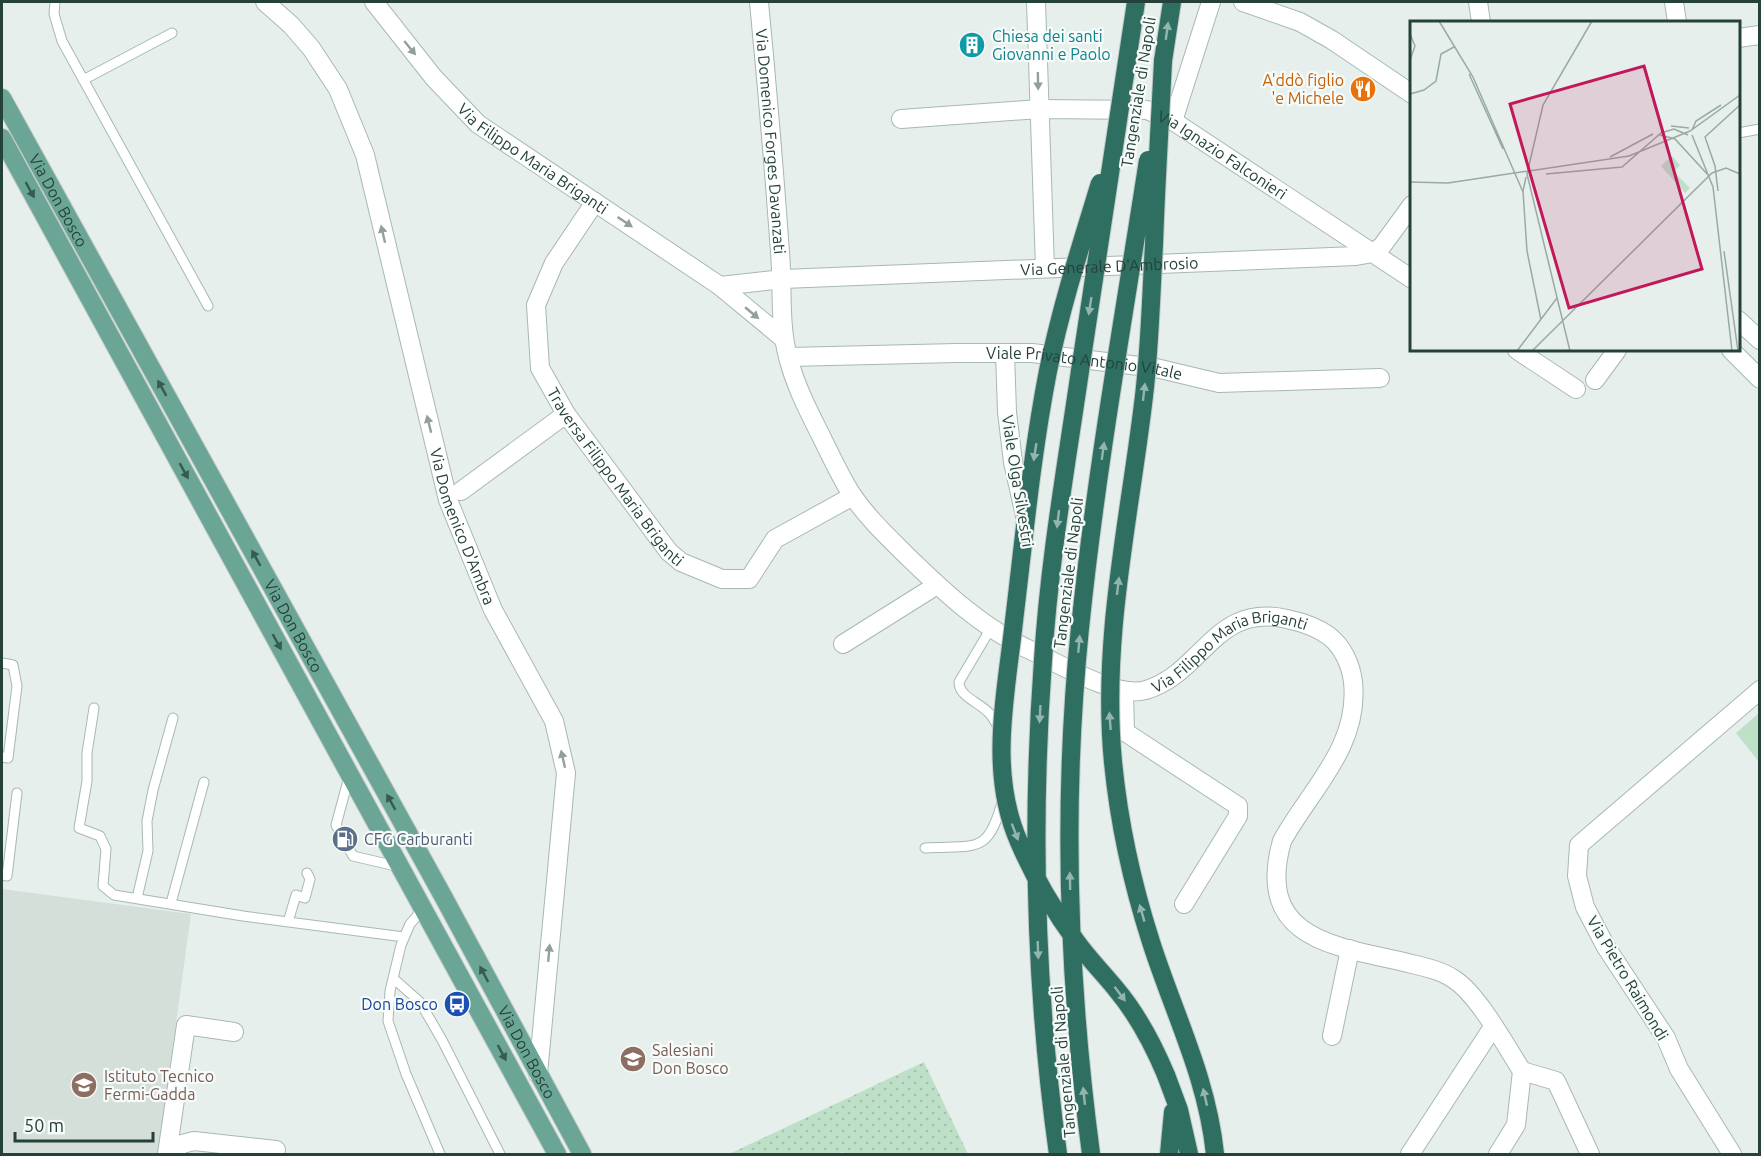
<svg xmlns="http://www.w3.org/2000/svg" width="1761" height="1156" font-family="Ubuntu,sans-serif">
  <defs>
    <pattern id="grass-dots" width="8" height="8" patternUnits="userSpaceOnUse" patternTransform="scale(1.5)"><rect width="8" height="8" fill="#bfe0c8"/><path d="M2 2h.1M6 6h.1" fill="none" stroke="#a4c1ad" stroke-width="1.8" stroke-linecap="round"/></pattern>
  </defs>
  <rect width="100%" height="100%" fill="#e6efeb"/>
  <path fill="#d4dfda" d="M2,889L191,914L158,1154H2Z"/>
  <path fill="url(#grass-dots)" d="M924,1062L968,1154H845L843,1152L838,1154H729Z"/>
  <path fill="#bfe0c8" d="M1759,713V762L1736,733Z"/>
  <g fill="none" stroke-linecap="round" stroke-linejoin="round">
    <defs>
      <path id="service" d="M55,2L54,14L62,41L208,306
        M83,80L172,33
        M1738,133L1760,129
        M991,628L959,682C959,697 979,702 989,713C994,718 997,725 1000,731
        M2,663L13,665L17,686L8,758L2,757
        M94,708L87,753V781L79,828L100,836L106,849L103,886L114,895L243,916L404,937
        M349,777L336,825L353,856L400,867
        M925,848C978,845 988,855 1003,799
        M2,875L7,876L17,793
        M137,898L148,851L147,821L153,790L173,718
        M171,903L204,782
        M423,909L410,924L401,945L390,991L388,1021L406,1074L440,1154
        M288,922L296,895L305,898L310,879L307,873
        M393,978L420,1002L442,1040L500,1154"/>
      <g id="minor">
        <path id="s1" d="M265,2L291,25L311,48L338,89L365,155L448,500L493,610L554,721L566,773L538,1074"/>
        <path id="s2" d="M374,2L434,78L478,124L720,286L784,339"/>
        <path id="s3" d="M759,2C767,85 774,168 780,252C783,286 779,324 788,357C795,385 808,410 821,436C831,456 840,476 852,495C867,517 886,535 905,554C942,590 982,628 1030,650C1058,663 1117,699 1146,690C1203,673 1215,602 1287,619C1301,622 1317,627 1329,636C1343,647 1351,665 1353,682C1360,746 1310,790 1282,841C1254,940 1336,946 1408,963C1424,967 1441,970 1455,980C1478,995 1506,1046 1522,1071L1516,1125L1498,1154"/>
        <path d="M1036,2L1045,268"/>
        <path d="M1478,2L1481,22"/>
        <path d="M1674,2L1677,22"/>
        <path d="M1738,38L1760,35"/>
        <path id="s4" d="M901,119L1039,109L1147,110L1173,121L1412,279"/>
        <path d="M1173,121L1211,2"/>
        <path id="s5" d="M595,202L554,263L536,305L540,368L566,414L669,552L681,562L722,579H749L775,539L853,496"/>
        <path id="s6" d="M720,286L783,279L1356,256L1373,253L1382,246L1412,205"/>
        <path d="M1517,350L1576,389"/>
        <path d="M1005,353L1007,412L1013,462L1025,516"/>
        <path id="s7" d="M788,357L956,353H1032L1156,368L1219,383L1380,378"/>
        <path d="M1595,380L1617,350"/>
        <path d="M461,491L566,414"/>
        <path d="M843,644L937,585"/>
        <path d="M1124,692L1125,732L1238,806V816L1184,904"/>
        <path d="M1332,1036L1350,949"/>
        <path d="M1522,1071L1556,1081L1590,1154"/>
        <path d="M167,1154L186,1025L234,1032"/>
        <path d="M171,1154L182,1144L194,1141L276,1150"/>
        <path d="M1410,1154L1493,1027"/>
        <path d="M1732,1154L1679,1069L1666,1038L1606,947L1585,907L1577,876L1579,845L1760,690"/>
      </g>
      <path id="secondary" d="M1243,2L1300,22L1332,40L1412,94
        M1738,320L1760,340
        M1731,350L1760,379"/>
      <g id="primary">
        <path id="s8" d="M2,98L444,898L582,1154"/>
        <path d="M2,138L557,1154"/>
      </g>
      <path id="motorway" d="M1163,61L1172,2
        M1166,1075L1179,1110L1189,1154
        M1169,1154L1173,1112"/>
    </defs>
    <use href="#service" stroke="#a8b8b2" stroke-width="11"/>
    <use href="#minor" stroke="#a8b8b2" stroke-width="20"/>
    <use href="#secondary" stroke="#a4bbb3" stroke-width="20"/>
    <use href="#primary" stroke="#c2cac8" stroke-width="20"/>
    <use href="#motorway" stroke="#c2cac8" stroke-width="20"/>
    <use href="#service" stroke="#fff" stroke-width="9"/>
    <use href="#minor" stroke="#fff" stroke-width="18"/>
    <use href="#secondary" stroke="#fff" stroke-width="18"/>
    <use href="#primary" stroke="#6aa596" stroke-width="18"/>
    <use href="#motorway" stroke="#2f6f62" stroke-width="18"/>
    <defs>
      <path id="motorway-bridge" d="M1163,61C1160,123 1156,184 1154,245C1151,295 1150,346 1144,396C1130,517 1101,638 1113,762C1119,823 1132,883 1151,942C1174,1014 1207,1077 1215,1154
        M1100,183C1081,245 1061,307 1048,371C1032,453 1024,538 1014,621C1006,695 988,772 1019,842C1034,877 1054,911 1076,941C1088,958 1103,973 1116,989C1137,1014 1153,1044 1166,1075
        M1058,1154C1035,990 1031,825 1043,660C1049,563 1066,467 1080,371C1099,248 1118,125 1136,2
        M1091,1154C1068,981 1062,803 1080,628C1096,471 1124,316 1148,160"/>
    </defs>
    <use href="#motorway-bridge" stroke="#c2cac8" stroke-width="20" stroke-linecap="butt"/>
    <use href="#motorway-bridge" stroke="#2f6f62" stroke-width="18"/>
  </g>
  <defs><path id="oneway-solid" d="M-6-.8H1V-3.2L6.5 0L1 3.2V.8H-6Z" transform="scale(1.5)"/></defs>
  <g fill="#93b5ae">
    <use href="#oneway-solid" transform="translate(1167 31) rotate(-82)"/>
    <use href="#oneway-solid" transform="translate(1090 306) rotate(99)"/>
    <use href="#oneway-solid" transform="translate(1144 392) rotate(-83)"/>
    <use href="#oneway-solid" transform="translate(1103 451) rotate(-82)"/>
    <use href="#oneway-solid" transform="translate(1035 452) rotate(99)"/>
    <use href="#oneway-solid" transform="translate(1058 519) rotate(97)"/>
    <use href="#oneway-solid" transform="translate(1118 586) rotate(-83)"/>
    <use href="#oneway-solid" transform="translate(1079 644) rotate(-85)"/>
    <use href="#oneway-solid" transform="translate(1040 714) rotate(93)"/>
    <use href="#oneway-solid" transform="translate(1110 721) rotate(-94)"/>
    <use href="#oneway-solid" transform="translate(1015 832) rotate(69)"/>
    <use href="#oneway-solid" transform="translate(1070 881) rotate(-91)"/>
    <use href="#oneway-solid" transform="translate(1142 913) rotate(-106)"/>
    <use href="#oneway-solid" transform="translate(1038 950) rotate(88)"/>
    <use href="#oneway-solid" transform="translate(1120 994) rotate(53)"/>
    <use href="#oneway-solid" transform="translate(1084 1096) rotate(-96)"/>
    <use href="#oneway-solid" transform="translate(1205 1097) rotate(-103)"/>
  </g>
  <g fill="#92a09c">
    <use href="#oneway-solid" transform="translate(410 48) rotate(51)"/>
    <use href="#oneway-solid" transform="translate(1038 81) rotate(89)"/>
    <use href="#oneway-solid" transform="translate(625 222) rotate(34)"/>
    <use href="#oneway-solid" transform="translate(383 234) rotate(-103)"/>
    <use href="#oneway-solid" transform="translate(752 313) rotate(40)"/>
    <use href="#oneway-solid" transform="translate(429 424) rotate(-104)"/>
    <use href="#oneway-solid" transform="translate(563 759) rotate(-103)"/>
    <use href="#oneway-solid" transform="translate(549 953) rotate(-85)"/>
  </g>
  <g fill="#365b51">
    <use href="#oneway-solid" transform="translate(30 190) rotate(61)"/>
    <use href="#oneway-solid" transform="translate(162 388) rotate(-119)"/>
    <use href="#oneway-solid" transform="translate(184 471) rotate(61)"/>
    <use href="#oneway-solid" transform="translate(256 558) rotate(-119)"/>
    <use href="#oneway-solid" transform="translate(277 642) rotate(61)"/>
    <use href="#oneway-solid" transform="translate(391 802) rotate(-119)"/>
    <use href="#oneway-solid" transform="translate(484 974) rotate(-118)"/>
    <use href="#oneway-solid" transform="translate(502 1053) rotate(62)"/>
  </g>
  <defs>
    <symbol id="building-disc" viewBox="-11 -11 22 22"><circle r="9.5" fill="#0f9aa8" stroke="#f7fbf9"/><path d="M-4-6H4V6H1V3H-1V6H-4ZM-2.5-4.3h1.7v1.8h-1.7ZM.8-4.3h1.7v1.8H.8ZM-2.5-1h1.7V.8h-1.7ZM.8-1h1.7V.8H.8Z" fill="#fff"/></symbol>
    <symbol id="restaurant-disc" viewBox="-11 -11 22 22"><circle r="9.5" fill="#e8710a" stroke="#f7fbf9"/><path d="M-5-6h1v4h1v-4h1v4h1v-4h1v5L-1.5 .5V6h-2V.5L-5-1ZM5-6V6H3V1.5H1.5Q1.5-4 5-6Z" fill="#fff"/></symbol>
    <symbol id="fuel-disc" viewBox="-11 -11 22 22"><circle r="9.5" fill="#5c6f8a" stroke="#f7fbf9"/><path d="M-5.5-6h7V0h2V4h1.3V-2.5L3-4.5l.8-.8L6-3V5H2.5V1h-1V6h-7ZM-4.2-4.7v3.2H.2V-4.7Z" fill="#fff"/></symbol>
    <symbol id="bus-disc" viewBox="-11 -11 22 22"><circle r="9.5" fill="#1a4fb4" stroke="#f7fbf9"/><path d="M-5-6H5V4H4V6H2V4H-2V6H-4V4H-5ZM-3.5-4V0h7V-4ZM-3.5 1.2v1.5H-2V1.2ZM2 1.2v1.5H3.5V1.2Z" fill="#fff"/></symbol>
    <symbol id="school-disc" viewBox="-11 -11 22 22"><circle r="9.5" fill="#8d6e63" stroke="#f7fbf9"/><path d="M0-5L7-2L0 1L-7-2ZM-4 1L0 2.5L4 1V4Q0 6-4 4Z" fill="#fff"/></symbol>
  </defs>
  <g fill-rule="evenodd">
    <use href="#building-disc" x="957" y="30" width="30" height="30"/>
    <use href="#restaurant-disc" x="1348" y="74" width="30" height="30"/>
    <use href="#fuel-disc" x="330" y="824" width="30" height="30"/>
    <use href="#bus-disc" x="442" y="989" width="30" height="30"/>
    <use href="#school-disc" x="618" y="1044" width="30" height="30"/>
    <use href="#school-disc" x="69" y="1070" width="30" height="30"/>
  </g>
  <g text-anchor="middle" stroke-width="4.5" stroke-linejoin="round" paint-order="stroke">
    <g font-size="16" fill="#0d838f" stroke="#f7fbf9" text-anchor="start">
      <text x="992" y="42">Chiesa dei santi<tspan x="992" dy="18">Giovanni e Paolo</tspan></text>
    </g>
    <g font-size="16" fill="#c56008" stroke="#f7fbf9" text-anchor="end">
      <text x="1344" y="86">A'ddò figlio<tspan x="1344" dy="18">'e Michele</tspan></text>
    </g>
    <g font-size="16" fill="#24423a" stroke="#f7fbf9">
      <text transform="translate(1138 92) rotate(-81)" y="6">Tangenziale di Napoli</text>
      <text dy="6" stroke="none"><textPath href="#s3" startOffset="140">Via Domenico Forges Davanzati</textPath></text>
      <text dy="6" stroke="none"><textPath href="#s4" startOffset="334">Via Ignazio Falconieri</textPath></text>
      <text dy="6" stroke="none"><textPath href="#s2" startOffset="225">Via Filippo Maria Briganti</textPath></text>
      <text dy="6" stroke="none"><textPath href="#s8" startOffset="117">Via Don Bosco</textPath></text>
      <text dy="6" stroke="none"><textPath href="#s6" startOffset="390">Via Generale D'Ambrosio</textPath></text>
      <text dy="6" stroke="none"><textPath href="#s7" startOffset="297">Viale Privato Antonio Vitale</textPath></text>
      <text dy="6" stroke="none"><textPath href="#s5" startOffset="315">Traversa Filippo Maria Briganti</textPath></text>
      <text transform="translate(1018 481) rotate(81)" y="6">Viale Olga Silvestri</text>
      <text dy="6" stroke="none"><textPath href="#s1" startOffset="570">Via Domenico D'Ambra</textPath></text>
      <text transform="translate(1068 573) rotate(-83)" y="6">Tangenziale di Napoli</text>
      <text dy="6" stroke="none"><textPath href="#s8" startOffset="603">Via Don Bosco</textPath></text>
      <text dy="6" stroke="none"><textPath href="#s3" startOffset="968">Via Filippo Maria Briganti</textPath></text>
      <text transform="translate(1628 978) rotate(59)" y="6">Via Pietro Raimondi</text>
      <text dy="6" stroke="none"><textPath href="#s8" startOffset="1089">Via Don Bosco</textPath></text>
      <text transform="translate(1063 1062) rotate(-95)" y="6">Tangenziale di Napoli</text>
    </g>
    <g font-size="16" fill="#4e5e75" stroke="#f7fbf9" text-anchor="start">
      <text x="364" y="845">CFG Carburanti</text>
    </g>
    <g font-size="16" fill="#164399" stroke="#f7fbf9" text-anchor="end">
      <text x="438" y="1010">Don Bosco</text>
    </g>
    <g font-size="16" fill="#785e54" stroke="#f7fbf9" text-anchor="start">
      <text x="652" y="1056">Salesiani<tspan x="652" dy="18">Don Bosco</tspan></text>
      <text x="104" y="1082">Istituto Tecnico<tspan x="104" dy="18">Fermi-Gadda</tspan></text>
    </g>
  </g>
  <g transform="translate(1410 21)">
    <rect width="330" height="330" fill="#e6efeb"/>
    <path d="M262,135L270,144L264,151L280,167L275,172L251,145Z" fill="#bfe0c8"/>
    <path fill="none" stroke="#98aaa4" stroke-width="1.5" d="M29,0L63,56L113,171M0,13L5,25L0,39M59,53L93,128M0,73L14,69L26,60L31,33L44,26M261,105L279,107M282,109L286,100L311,84M250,114L265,118L299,155M282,114L303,166L322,330M200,136L243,113M136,153L212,146L251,112L264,108L278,114M116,156L113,170L117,230L131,299M0,161L38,162L219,135L280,110L330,74M308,170L305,145L295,116L330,84M314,230L328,330M107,330L147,277M122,330L302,152L316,147L330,153M160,330L117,153L133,84L182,0"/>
    <path fill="#c2185b" fill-opacity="0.15" stroke="#c2185b" stroke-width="3" d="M234,45L292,248L159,287L100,83Z"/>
    <rect width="330" height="330" fill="none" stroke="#24423a" stroke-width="3"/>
  </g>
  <rect width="1761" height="1156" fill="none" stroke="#24423a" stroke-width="6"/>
  <path d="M15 1132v9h138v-9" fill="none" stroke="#24423a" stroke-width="3"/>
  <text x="24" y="1132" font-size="18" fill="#24423a" stroke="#f7fbf9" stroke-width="4.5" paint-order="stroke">50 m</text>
</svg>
